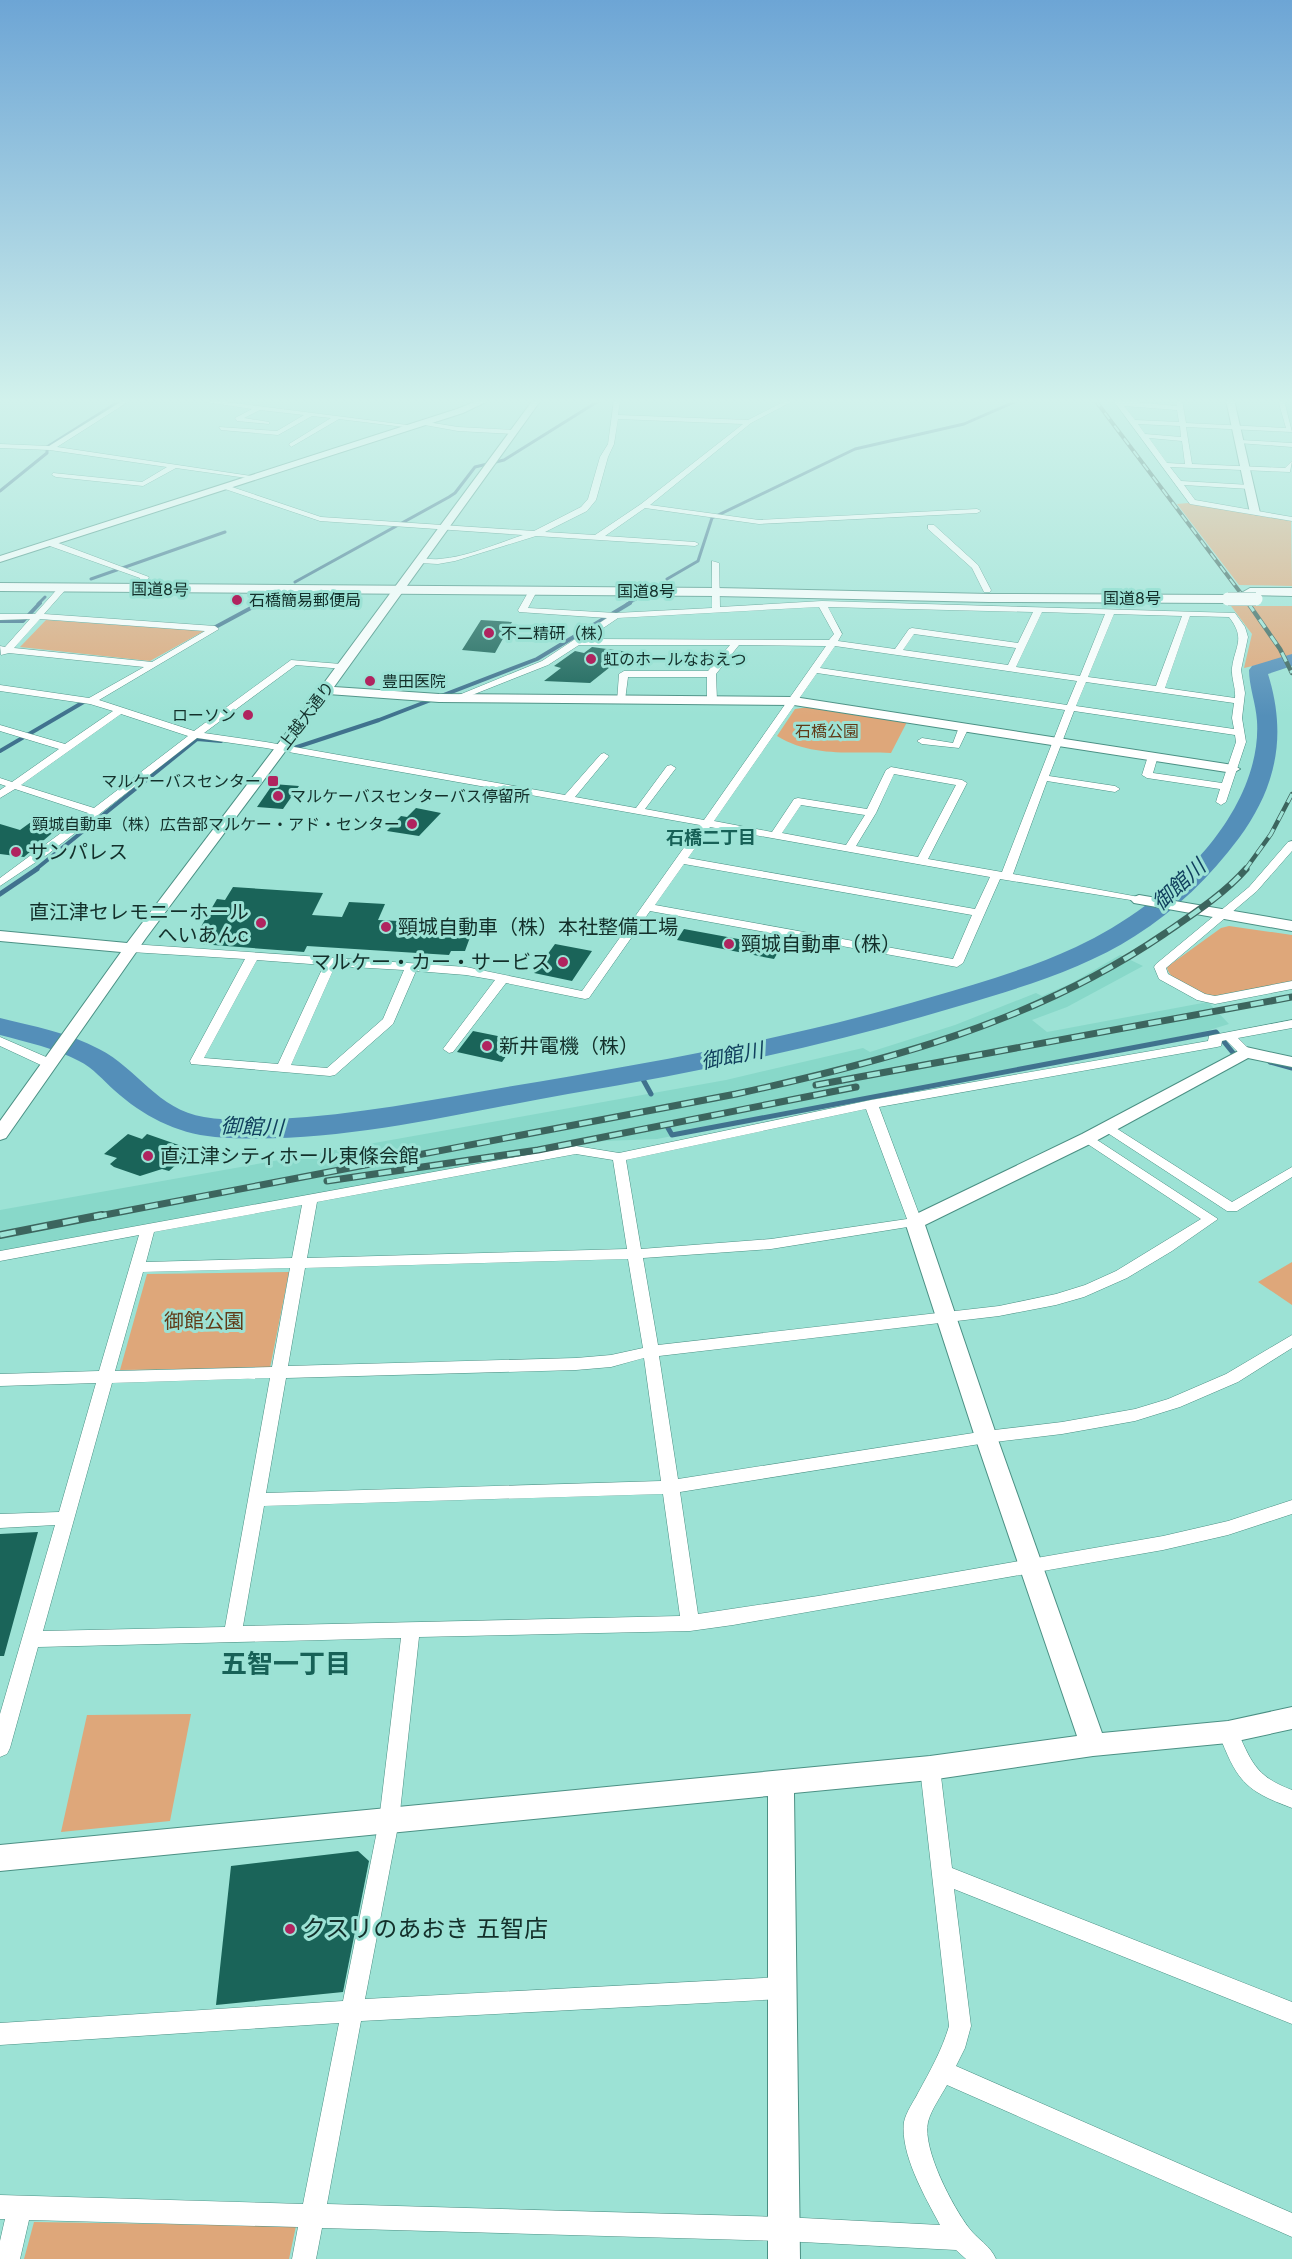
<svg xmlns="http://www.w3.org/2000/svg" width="1292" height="2259" font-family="Inter,'Noto Sans JP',sans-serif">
  <rect width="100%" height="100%" fill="#9ce2d5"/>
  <path fill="#88d8c9" d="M1120,955L1143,966L1067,1007L1032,1020L1047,1032L1208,1002L1229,1024L1203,1032L657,1139L604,1141L0,1251V1210L726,1080L863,1048L870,1052L955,1025L1036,993L1042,996L1072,983Z"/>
  <path fill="#dea77a" d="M1188,503L1291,521L1292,586L1239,585L1177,504Z
    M1231,606H1292V657L1244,668L1252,634Z
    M46,620L204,631L150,661L20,647Z
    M808,707L907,722L891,753C852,751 813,758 777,736L795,709Z
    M1229,926L1292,935V982L1214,996C1201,994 1168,981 1167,967L1221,928Z
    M1292,1262V1305L1258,1282Z
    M289,1272L270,1368L120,1370L147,1274Z
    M191,1714L170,1821L61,1832L87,1715Z
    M34,2222L296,2226L289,2259H24Z"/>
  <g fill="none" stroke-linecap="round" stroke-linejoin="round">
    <path stroke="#40728e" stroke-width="3" d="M0,491L47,453V447L121,400
      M91,579L225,532
      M667,579L698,561L712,518L855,449L964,424L1019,400
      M295,582L449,497L455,493L475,467L504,460L600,400
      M38,604L45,597
      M257,604L269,598
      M627,604L636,599"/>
    <path stroke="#40728e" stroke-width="4" d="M0,621H23L40,603
      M210,630L260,603
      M291,749L379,720L537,659L630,603
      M0,751L87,700
      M35,870L197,739L221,741"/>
    <path stroke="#40728e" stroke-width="5" d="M0,894L37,869
      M1270,1062L1292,1068
      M640,1074L651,1094
      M668,1128L672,1135L1216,1032L1234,1054L1241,1055"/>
    <path fill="#548fb9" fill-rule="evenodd" d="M1292,654V666L1268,674C1287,735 1277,786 1239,838C1210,877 1176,910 1135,936C1082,970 1019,988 959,1006C830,1045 700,1072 568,1094C453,1114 332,1146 215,1137C175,1133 143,1116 114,1090C103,1080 93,1068 79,1061C55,1048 26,1042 0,1035V1018C32,1026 70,1033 99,1049C137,1068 158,1110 204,1117C228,1121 254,1120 278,1119C355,1115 431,1100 507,1087C649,1063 790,1039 928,998C978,983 1029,969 1076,947C1125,924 1170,891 1206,849C1235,815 1260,768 1257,721C1256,704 1249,686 1249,670L1252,666Z"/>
  </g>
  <path fill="#1a6459" d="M481,620L512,622L495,653L462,650Z
    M592,647L629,652L590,683L544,681L561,668L554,666L575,651L584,653Z
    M273,784L299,786L283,809L257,807Z
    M416,808L441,813L419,836L387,831L401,816L407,817Z
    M38,817L64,823L24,857L0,854V824L20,830Z
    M233,887L323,893L312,915L342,917L349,902L385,904L378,920L398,921L396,925L473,929L465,951H451L449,955L307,946L304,952L200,944L208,931L199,930L217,899L225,900Z
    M684,929L781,947L774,959L677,940Z
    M555,944L592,951L572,981L534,973Z
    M473,1031L517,1040L502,1062L457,1052Z
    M128,1134L142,1139L147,1134L193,1150L169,1171L162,1169L140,1176L114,1167L110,1164L117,1158L104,1154Z
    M38,1532L4,1656H0V1534Z
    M358,1851L369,1861L343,1992L216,2005L231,1866Z"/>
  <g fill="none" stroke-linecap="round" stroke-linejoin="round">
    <defs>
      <path id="street" d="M124,400H131L57,447L258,477L254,479L176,468L143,486L56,477L52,475L53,473L142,482L167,467L50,450L0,448V444L49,446Z
        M192,400H210L415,426L412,428L339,419L291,447L289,444L331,418L312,416L278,435L221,430L219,427L277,431L304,415L260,410L244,418L269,422V424L237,421L235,418L252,409Z
        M614,400H620L618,415L748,420L787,400H795L751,423L650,505L759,520L977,509L981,511L977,513L759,524L645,508L605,536L695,542L699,544L695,546L536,536L455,561L438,564L420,563L416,561C423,557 431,560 439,559C467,557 496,544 523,535L320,521L219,487L226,485L321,517L534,531L581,507L588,499L600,457L608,444ZM618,419L743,424L641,504L595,535L545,532L587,511L596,500L608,457L614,444Z
        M1113,400L1177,406L1176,400H1182L1186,423L1286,428L1278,400H1284L1292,432L1186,427L1192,464L1285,468L1292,461L1290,472L1170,467L1181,481L1250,485L1254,487L1250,489L1184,485L1195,500L1292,517V521L1190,504ZM1124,406L1177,410L1179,422L1135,420ZM1138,424L1180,426L1181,437L1145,434ZM1149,438L1182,441L1185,464L1167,463Z
        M421,421L458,427L513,430L516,432L513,434L458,431L419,424Z
        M1240,440L1292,443V447L1238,443Z
        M928,525H934L978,565L991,590L990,592H984L972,568L928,529Z
        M47,541H53L149,577L144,585H138L140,578L47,545Z
        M712,561L719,563L720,607L822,601L1235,613L1245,627L1248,637L1241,670L1245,693L1242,718L1246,742L1226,802L1221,805L1216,802L1220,789L1147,778L1142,775L1148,756L1153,753L1158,756L1153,773L1222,783L1236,742L1235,735L1074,711L1049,776L1115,786L1120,789L1115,792L1047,781L1013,874L1139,897L1145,900L1143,902L1000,879L963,963L957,967L650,911L589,998L585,999L506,983L453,1052L449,1053L443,1049L495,980L466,975L416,971L393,1024L335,1075L330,1076L191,1064L190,1061L245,959L131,952L125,948L131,944L466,967L582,991L700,825L266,748L197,738L48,854L0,886V878L88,813L15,789L0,798V790L6,786L0,784V778L12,782L59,749L0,731V725L65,744L113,711L90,704L0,691V685L89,698L144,667L9,653L1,655L0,646L5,647L30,619L0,620V614H35L60,586L67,588L44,614L215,626L219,629L99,700L194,731L291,660L341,664L346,667L344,669L296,665L204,733L266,742L565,795L601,754L604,753L609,756L575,797L636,808L667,766L671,765L676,768L645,809L704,820L826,646L739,645L716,674L717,701L712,704L707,701V677H628L625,700L617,702L619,674L624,671H708L730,645H579L548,665L457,701L449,699L542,661L607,618L519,612L518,610L530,589L537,591L528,608L616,613L712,608ZM819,607L834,634L829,640L587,639L618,618ZM828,607L1033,612L1018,643L912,628L909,629L895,649L838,641L842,634ZM1042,612L1105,614L1080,676L1016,667ZM1114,614L1182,616L1156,686L1088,677ZM1190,616L1229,617C1246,639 1235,645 1232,668C1231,678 1236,688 1235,698L1165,688ZM40,619L205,631L152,662L14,648ZM914,634L1016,648L1008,665L903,650ZM835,646L1077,681L1067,705L820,668ZM817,673L1065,710L1002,872L928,859L967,783L962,780L891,767L886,770L867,809L798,798L794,799L772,832L714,821ZM1086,682L1234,703L1232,718L1234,729L1076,706ZM121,714L188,736L94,808L21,785ZM894,774L956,785L918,857L856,846L876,813ZM801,805L865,815L846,845L782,833ZM710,827L990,877L975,909L688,858ZM684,864L972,915L953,959L655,905ZM257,960L324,965L278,1064L204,1058ZM335,966L404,970L383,1019L327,1068L291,1065Z
        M964,724L969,727L959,748L922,744L917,741L922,738L953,743L959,727Z
        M1292,841V851L1257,891L1166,968L1168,974L1205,994L1215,996L1292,981V989L1215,1004L1197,1000L1159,979L1154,967L1156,964L1249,887L1288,842Z
        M1292,1020V1028L1238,1038L1252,1052L1246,1056L1241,1055L1226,1040L1222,1041L1221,1046L1217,1047L879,1107L922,1222L920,1225L771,1249L643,1258L658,1345L999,1306L1056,1294L1085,1285L1116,1271L1201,1219L1083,1141L1081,1138L1088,1134L1218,1219L1172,1251L1127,1278L1084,1297L1056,1305L999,1316L659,1356L678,1479L986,1431L1062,1422L1135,1409L1168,1399L1226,1374L1292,1335V1348L1238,1382L1180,1407L1135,1421L1062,1434L986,1443L680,1492L698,1614L818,1596L1163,1536L1228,1521L1292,1500V1514L1228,1535L1163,1550L733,1625L690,1631L419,1637L399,1821L365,1999L782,1977L790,1980L793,1988L790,1996L782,1999L361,2021L327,2204L783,2217L940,2225C925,2197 900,2154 904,2122C906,2112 914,2101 918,2093C930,2071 942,2050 949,2026L920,1768L923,1762L930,1759L937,1762L940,1768L952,1868L1292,2002V2024L954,1889L971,2026L965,2048L956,2066L1292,2213V2237L947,2085C941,2096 931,2110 928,2122C922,2149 953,2207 969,2228C978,2240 990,2245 996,2259H966L956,2250L783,2241L322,2228L316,2259H292L298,2227L29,2220L20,2259H0V2241L5,2219H0V2195L303,2204L339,2023L0,2045V2023L343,2001L379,1821L401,1638L38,1647L10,1748L7,1754L0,1757V1714L55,1525L0,1528V1514L59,1512L96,1383L0,1386V1374L99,1371L139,1235L0,1261V1251L576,1146L619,1153L871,1100L1208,1041L1209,1036L1213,1035ZM866,1109L907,1219L771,1239L641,1249L626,1160ZM576,1154L613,1160L627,1249L307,1258L317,1202ZM302,1205L292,1258L146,1262L154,1232ZM628,1259L643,1348L611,1355L576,1358L288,1366L305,1268ZM290,1268L272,1367L115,1371L143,1272ZM644,1358L661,1481L266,1493L286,1378L576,1370L611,1367ZM270,1378L225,1627L43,1631L112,1383ZM663,1494L680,1616L243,1626L264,1506Z
        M0,1037L53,1060L54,1063L53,1066H43L0,1046Z
        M1108,1123L1232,1202L1292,1167V1177L1237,1211H1227L1103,1130L1101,1127L1103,1124Z
        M1228,1723L1235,1726C1251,1760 1254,1776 1292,1790V1808C1243,1790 1237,1780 1218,1732L1221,1726Z"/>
      <path id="secondary" d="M479,400H490L463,413L0,562V556L457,409Z
        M533,400H541L334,687L439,694L794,697L1233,765L1240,769L1233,773L794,705L439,702L328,694L146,938L6,1138L0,1140V1121L121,952L0,941V931L127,943L321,687Z
        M1226,400H1234L1260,513L1259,515L1250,513Z
        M1139,895L1292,921V931L1134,903L1131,900L1134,897Z
        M1246,1047L1292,1057V1067L1248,1058L1094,1142L925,1225L997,1437L1102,1733L1228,1721L1292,1707V1729L1228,1743L1093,1756L930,1780L794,1793L800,2259H768V1796L0,1871V1845L930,1756L1077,1736L975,1437L905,1222L908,1218L1082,1134Z"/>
      <path id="highway" d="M0,583L716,588L989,594L1228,595L1235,599L1228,603L989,602L716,596L0,591Z
        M1250,588H1292V596L1245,595L1243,592Z"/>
    </defs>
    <use href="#street" stroke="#4b9084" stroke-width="1"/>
    <use href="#secondary" stroke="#4b9084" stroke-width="2"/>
    <use href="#highway" stroke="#4b9084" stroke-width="2"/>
    <use href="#street" fill="#fff" fill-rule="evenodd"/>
    <use href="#secondary" fill="#fff" fill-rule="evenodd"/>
    <use href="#highway" fill="#fff" fill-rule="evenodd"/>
    <defs>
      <path id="rail-far3" d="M1095,400L1249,604"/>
      <path id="rail-far2" d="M1248,603L1280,649L1292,673
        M1245,870L1271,834L1292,794"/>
      <path id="rail-far1" d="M816,1085L1292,997
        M327,1181L538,1150L856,1087
        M94,1217L736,1094C887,1061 1035,1022 1164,934C1193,914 1223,895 1246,869"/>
      <path id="rail" d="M0,1235L102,1215"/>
    </defs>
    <use href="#rail-far3" stroke="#3c655e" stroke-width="4"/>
    <use href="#rail-far2" stroke="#3c655e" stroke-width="4.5"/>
    <use href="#rail-far1" stroke="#3c655e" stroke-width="7"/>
    <use href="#rail" stroke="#3c655e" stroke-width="8"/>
    <use href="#rail-far3" stroke="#9ce2d5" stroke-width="2" stroke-dasharray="8" stroke-linecap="butt"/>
    <use href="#rail-far2" stroke="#9ce2d5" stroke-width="3" stroke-dasharray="10" stroke-linecap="butt"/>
    <use href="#rail-far1" stroke="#9ce2d5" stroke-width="4.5" stroke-dasharray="13" stroke-linecap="butt"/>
    <use href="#rail" stroke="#9ce2d5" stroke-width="5" stroke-dasharray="16" stroke-linecap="butt"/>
    <defs>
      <path id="highway-bridge" d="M1228,599H1256"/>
    </defs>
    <use href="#highway-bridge" stroke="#4b9084" stroke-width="14" stroke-linecap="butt"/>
    <use href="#highway-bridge" stroke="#fff" stroke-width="13"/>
  </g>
  <linearGradient id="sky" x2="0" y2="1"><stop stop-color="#6da5d5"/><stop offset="0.56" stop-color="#d2f2ec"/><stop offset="1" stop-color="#d2f2ec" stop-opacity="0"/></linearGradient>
  <rect width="1292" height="716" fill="url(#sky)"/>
  <g fill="#b0245f" stroke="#9ce2d5" stroke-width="2">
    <circle cx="237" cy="600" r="6"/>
    <circle cx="489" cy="633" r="6"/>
    <circle cx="591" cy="659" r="6"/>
    <circle cx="370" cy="681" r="6"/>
    <circle cx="248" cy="715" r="6"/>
    <rect x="267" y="775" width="12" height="12" rx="3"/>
    <circle cx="278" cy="796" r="6"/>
    <circle cx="412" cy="824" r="6"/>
    <circle cx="16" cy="852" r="6"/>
    <circle cx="261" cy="923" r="6"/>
    <circle cx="386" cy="927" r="6"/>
    <circle cx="729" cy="944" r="6"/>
    <circle cx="563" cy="962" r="6"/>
    <circle cx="487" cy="1046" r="6"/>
    <circle cx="148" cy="1156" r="6"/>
    <circle cx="290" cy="1929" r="6"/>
  </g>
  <g text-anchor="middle" stroke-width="6" stroke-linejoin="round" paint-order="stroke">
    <g font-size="16" fill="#13302b" stroke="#9ce2d5">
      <text transform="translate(160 589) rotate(1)" y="6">国道8号</text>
      <text x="646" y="597">国道8号</text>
      <text x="1132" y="604">国道8号</text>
      <text transform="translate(306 715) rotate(-53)" y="6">上越大通り</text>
    </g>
    <g font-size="16" fill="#13302b" stroke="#9ce2d5" text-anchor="start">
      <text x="249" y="606">石橋簡易郵便局</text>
      <text x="501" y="639">不二精研（株）</text>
      <text x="603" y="665">虹のホールなおえつ</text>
      <text x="382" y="687">豊田医院</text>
      <text x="236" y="721" text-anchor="end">ローソン</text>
      <text x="261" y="787" text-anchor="end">マルケーバスセンター</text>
      <text x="290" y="802">マルケーバスセンターバス停留所</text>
      <text x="400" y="830" text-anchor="end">頸城自動車（株）広告部マルケー・アド・センター</text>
    </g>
    <g font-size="16" fill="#603b18" stroke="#9ce2d5">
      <text x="827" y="737">石橋公園</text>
    </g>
    <g font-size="18" font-weight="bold" fill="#176157" stroke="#9ce2d5">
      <text x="711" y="844">石橋二丁目</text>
    </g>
    <g font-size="20" fill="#13302b" stroke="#9ce2d5" text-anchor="start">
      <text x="28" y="859">サンパレス</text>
      <text x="249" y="919" text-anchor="end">直江津セレモニーホール<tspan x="249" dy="23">へいあんc</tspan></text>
      <text x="398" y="934">頸城自動車（株）本社整備工場</text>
      <text x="741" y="951">頸城自動車（株）</text>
      <text x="551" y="969" text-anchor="end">マルケー・カー・サービス</text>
      <text x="499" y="1053">新井電機（株）</text>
      <text x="160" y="1163">直江津シティホール東條会館</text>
    </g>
    <g font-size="20" fill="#603b18" stroke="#9ce2d5">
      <text x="204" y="1328">御館公園</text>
    </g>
    <g font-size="21" font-style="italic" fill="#11405e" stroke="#9ce2d5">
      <text transform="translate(1179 885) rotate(-43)" y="7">御館川</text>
      <text transform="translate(732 1056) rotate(-11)" y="7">御館川</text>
      <text transform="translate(252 1127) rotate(2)" y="7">御館川</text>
    </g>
    <g font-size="24" fill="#13302b" stroke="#9ce2d5" text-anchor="start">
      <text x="302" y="1937">クスリのあおき 五智店</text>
    </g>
    <g font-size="26" font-weight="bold" fill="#176157" stroke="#9ce2d5">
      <text x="286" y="1673">五智一丁目</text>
    </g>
  </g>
</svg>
